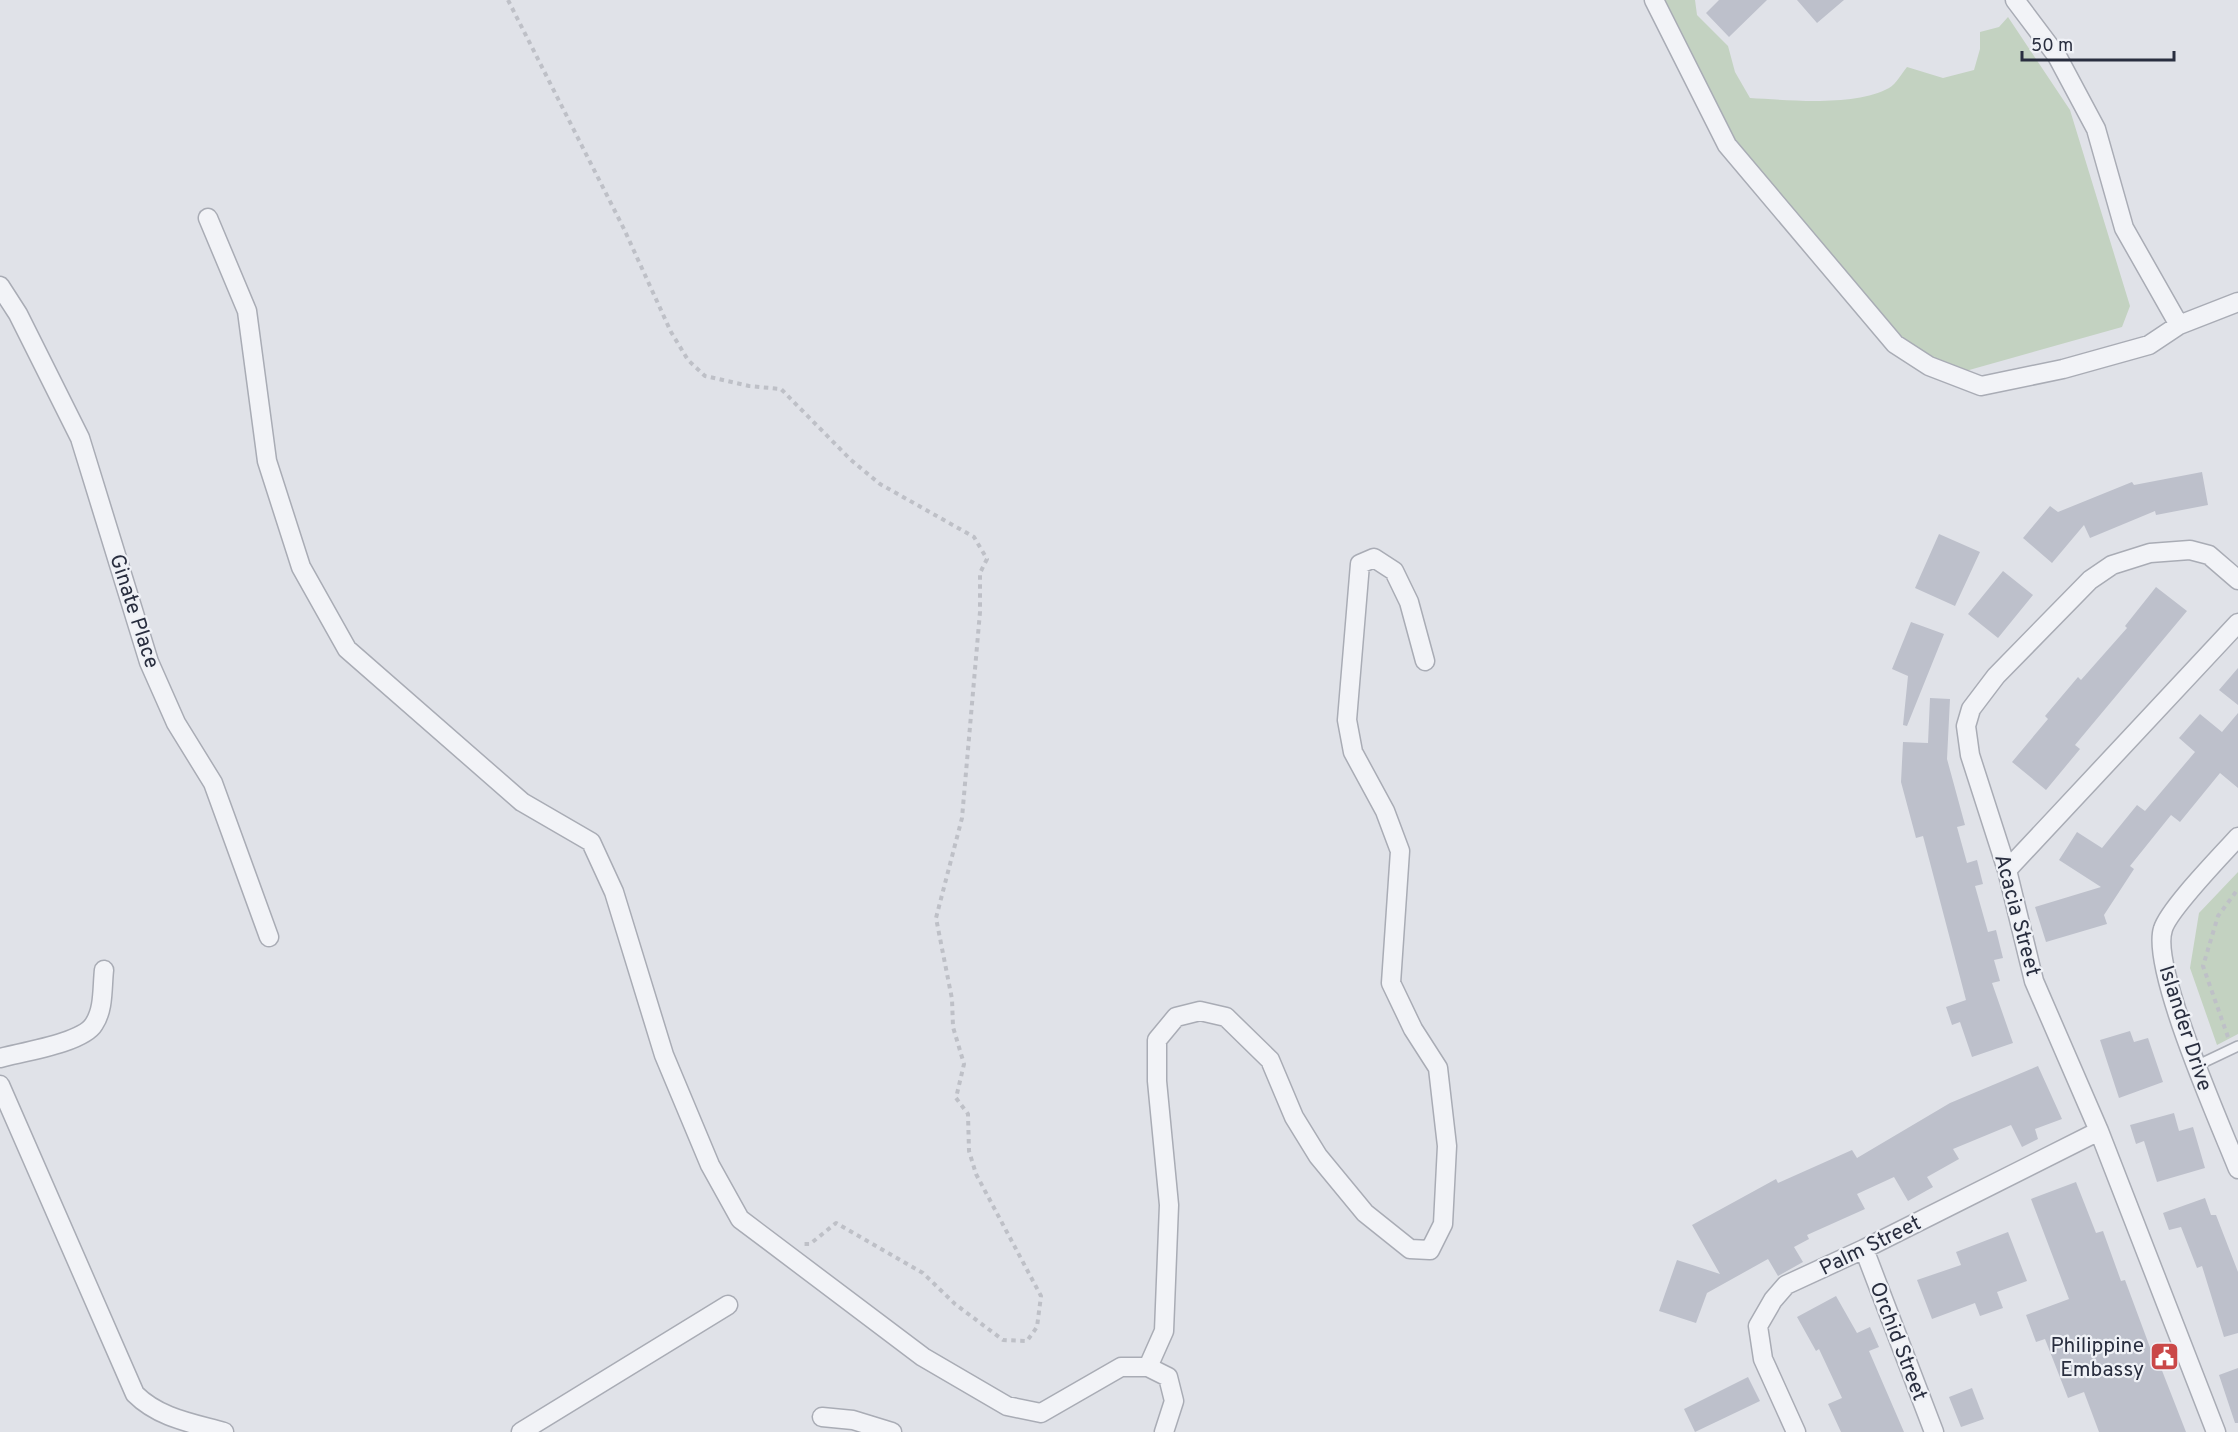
<svg xmlns="http://www.w3.org/2000/svg" width="2238" height="1432" font-family="Overpass,sans-serif">
  <rect width="100%" height="100%" fill="#e0e2e8"/>
  <path fill="#c3d2c1" d="M1661,0H1695L1697,15L1728,46L1735,72L1750,98C1788,100 1855,107 1889,88C1896,84 1902,73 1907,67L1943,78L1974,70L1980,49V32L1999,27L2008,17L2070,110L2130,306L2122,327L1955,374L1901,344L1729,143Z
    M2238,872V1034L2217,1045L2190,968L2199,913Z"/>
  <path fill="#bdc0cb" d="M1719,0H1767L1729,37L1706,13Z
    M1797,0H1844L1817,23Z
    M2202,472L2208,505L2156,515L2155,511L2090,538L2084,525L2052,563L2023,538L2050,506L2058,512L2132,482L2134,485Z
    M1939,534L1980,552L1955,606L1915,588Z
    M2003,571L2033,595L1998,638L1968,614Z
    M2156,587L2187,611L2075,745L2080,749L2046,790L2012,762L2048,719L2045,716L2078,677L2081,680L2127,628L2125,626Z
    M1911,622L1944,634L1907,726L1903,725L1908,676L1892,669Z
    M2238,668V705L2219,690Z
    M1930,698L1950,699L1947,759L1965,825L1957,827L1967,863L1977,860L1983,884L1975,886L1988,932L1996,930L2003,958L1994,960L2000,981L1992,983L2013,1043L1972,1057L1960,1022L1952,1025L1946,1007L1966,1000L1923,836L1916,838L1901,782L1903,742L1928,743Z
    M2238,713V788L2220,773L2180,822L2171,815L2130,866L2134,869L2104,915L2107,924L2046,942L2035,907L2101,887L2059,860L2077,832L2102,848L2137,805L2145,811L2195,752L2179,738L2200,714L2222,732Z
    M2130,1031L2134,1042L2148,1038L2163,1082L2119,1098L2100,1040Z
    M2038,1066L2062,1119L2035,1129L2038,1139L2022,1147L2011,1125L1953,1149L1959,1159L1927,1177L1933,1187L1908,1201L1894,1177L1857,1194L1865,1209L1807,1235L1809,1239L1794,1247L1803,1262L1778,1276L1768,1259L1707,1293L1696,1323L1659,1311L1677,1260L1720,1274L1692,1225L1776,1179L1778,1183L1852,1150L1857,1158L1950,1103Z
    M2174,1113L2179,1131L2193,1127L2205,1168L2157,1182L2144,1141L2136,1144L2130,1125Z
    M2076,1182L2096,1233L2103,1231L2121,1281L2125,1280L2158,1369L2161,1368L2186,1432H2099L2084,1392L2068,1398L2045,1339L2036,1342L2026,1315L2069,1299L2031,1199Z
    M2205,1198L2211,1215H2216L2238,1272V1333L2224,1337L2202,1266L2197,1268L2181,1227L2169,1230L2163,1213Z
    M2008,1232L2027,1281L1997,1292L2003,1308L1980,1316L1975,1303L1932,1319L1917,1280L1961,1265L1956,1252Z
    M1836,1296L1857,1333L1870,1327L1879,1347L1869,1351L1904,1432H1841L1828,1404L1842,1398L1819,1349L1816,1351L1797,1317Z
    M2238,1368V1423H2235L2219,1375Z
    M1748,1377L1760,1401L1695,1432L1684,1409Z
    M1972,1388L1984,1419L1961,1427L1949,1397Z"/>
  <g fill="none" stroke-linecap="round" stroke-linejoin="round">
    <defs>
      <path id="service" d="M2196,1066L2238,1046"/>
      <path id="minor" d="M1654,0L1727,145L1895,344L1929,366L1981,386L2063,369L2149,345L2179,325L2238,302
        M2015,0L2057,56L2096,129L2124,228L2179,325
        M208,218L247,311L267,461L301,567L347,649L522,802L591,842L614,892L664,1055L710,1165L740,1219L923,1357L1007,1406L1041,1413L1121,1367H1148L1168,1377L1174,1401L1164,1432
        M0,286L18,314L80,438L149,662L176,723L213,783L269,937
        M2238,837C2221,856 2169,909 2163,929C2150,967 2221,1126 2238,1169
        M2007,870L2238,623
        M0,1058C22,1052 83,1043 94,1024C104,1009 102,988 104,970
        M0,1085L135,1394C159,1418 192,1423 224,1432
        M1864,1249L1934,1432
        M1148,1367L1164,1331L1169,1205L1157,1081V1040L1176,1017L1200,1011L1226,1017L1270,1060L1294,1117L1318,1156L1365,1213L1410,1249L1430,1250L1443,1224L1447,1146L1438,1068L1413,1029L1391,983L1400,851L1385,811L1353,752L1347,720L1360,564L1374,558L1394,571L1409,602L1425,661
        M822,1417L853,1420L892,1432
        M521,1432L728,1305
        M1796,1432L1763,1359L1758,1326L1773,1300L1786,1285L1864,1249L2099,1131
        M2216,1432L2099,1131L2034,981L2007,870L1970,755L1966,726L1971,709L1996,676L2090,580L2112,565L2150,553L2190,550L2209,555L2238,580"/>
    </defs>
    <use href="#service" stroke="#a9acb5" stroke-width="12"/>
    <use href="#minor" stroke="#a9acb5" stroke-width="21"/>
    <path stroke="#bec0c7" stroke-width="4" stroke-dasharray="4.5 4.5" stroke-linecap="butt" d="M508,0L624,229L671,332L688,360L705,376L749,386L781,389L851,460L880,484L974,537L987,559L980,573V612L962,818L936,918L952,999L953,1027L964,1064L956,1098L968,1114L969,1151L976,1174L1041,1296L1037,1327L1027,1341L1003,1340L955,1304L923,1273L836,1223L810,1244H803
      M2228,1037L2203,966L2218,916L2238,889"/>
    <use href="#service" stroke="#f2f3f7" stroke-width="9"/>
    <use href="#minor" stroke="#f2f3f7" stroke-width="18"/>
  </g>
  <defs>
    <symbol id="civic-square" viewBox="-11 -11 22 22"><rect x="-9" y="-9" width="18" height="18" rx="4" fill="#ca4848" stroke="#eff1f6"/><path d="M-.6-6.5H3V-4.5H.6V-3L4-1V1h2V6H-6V1h2V-1L-.6-3ZM-1.2 2.5V6h2.4V2.5Z" fill="#fff"/></symbol>
  </defs>
  <g fill-rule="evenodd">
    <use href="#civic-square" x="2148" y="1340" width="33" height="33"/>
  </g>
  <g text-anchor="middle" stroke-width="4.5" stroke-linejoin="round" paint-order="stroke">
    <g font-size="21" fill="#292e3f" stroke="#eff1f6">
      <text transform="translate(135 611) rotate(72)" y="7">Ginate Place</text>
      <text transform="translate(2018 915) rotate(75)" y="7">Acacia Street</text>
      <text transform="translate(2186 1028) rotate(72)" y="7">Islander Drive</text>
      <text transform="translate(1870 1245) rotate(-26)" y="7">Palm Street</text>
      <text transform="translate(1899 1341) rotate(69)" y="7">Orchid Street</text>
    </g>
    <g font-size="21" fill="#292e3f" stroke="#eff1f6" text-anchor="end">
      <text x="2144" y="1352">Philippine<tspan x="2144" dy="24">Embassy</tspan></text>
    </g>
  </g>
  <path d="M2022 51v9h152v-9" fill="none" stroke="#292e3f" stroke-width="3"/>
  <text x="2031" y="51" font-size="18" fill="#292e3f" stroke="#eff1f6" stroke-width="4.5" paint-order="stroke">50 m</text>
</svg>
